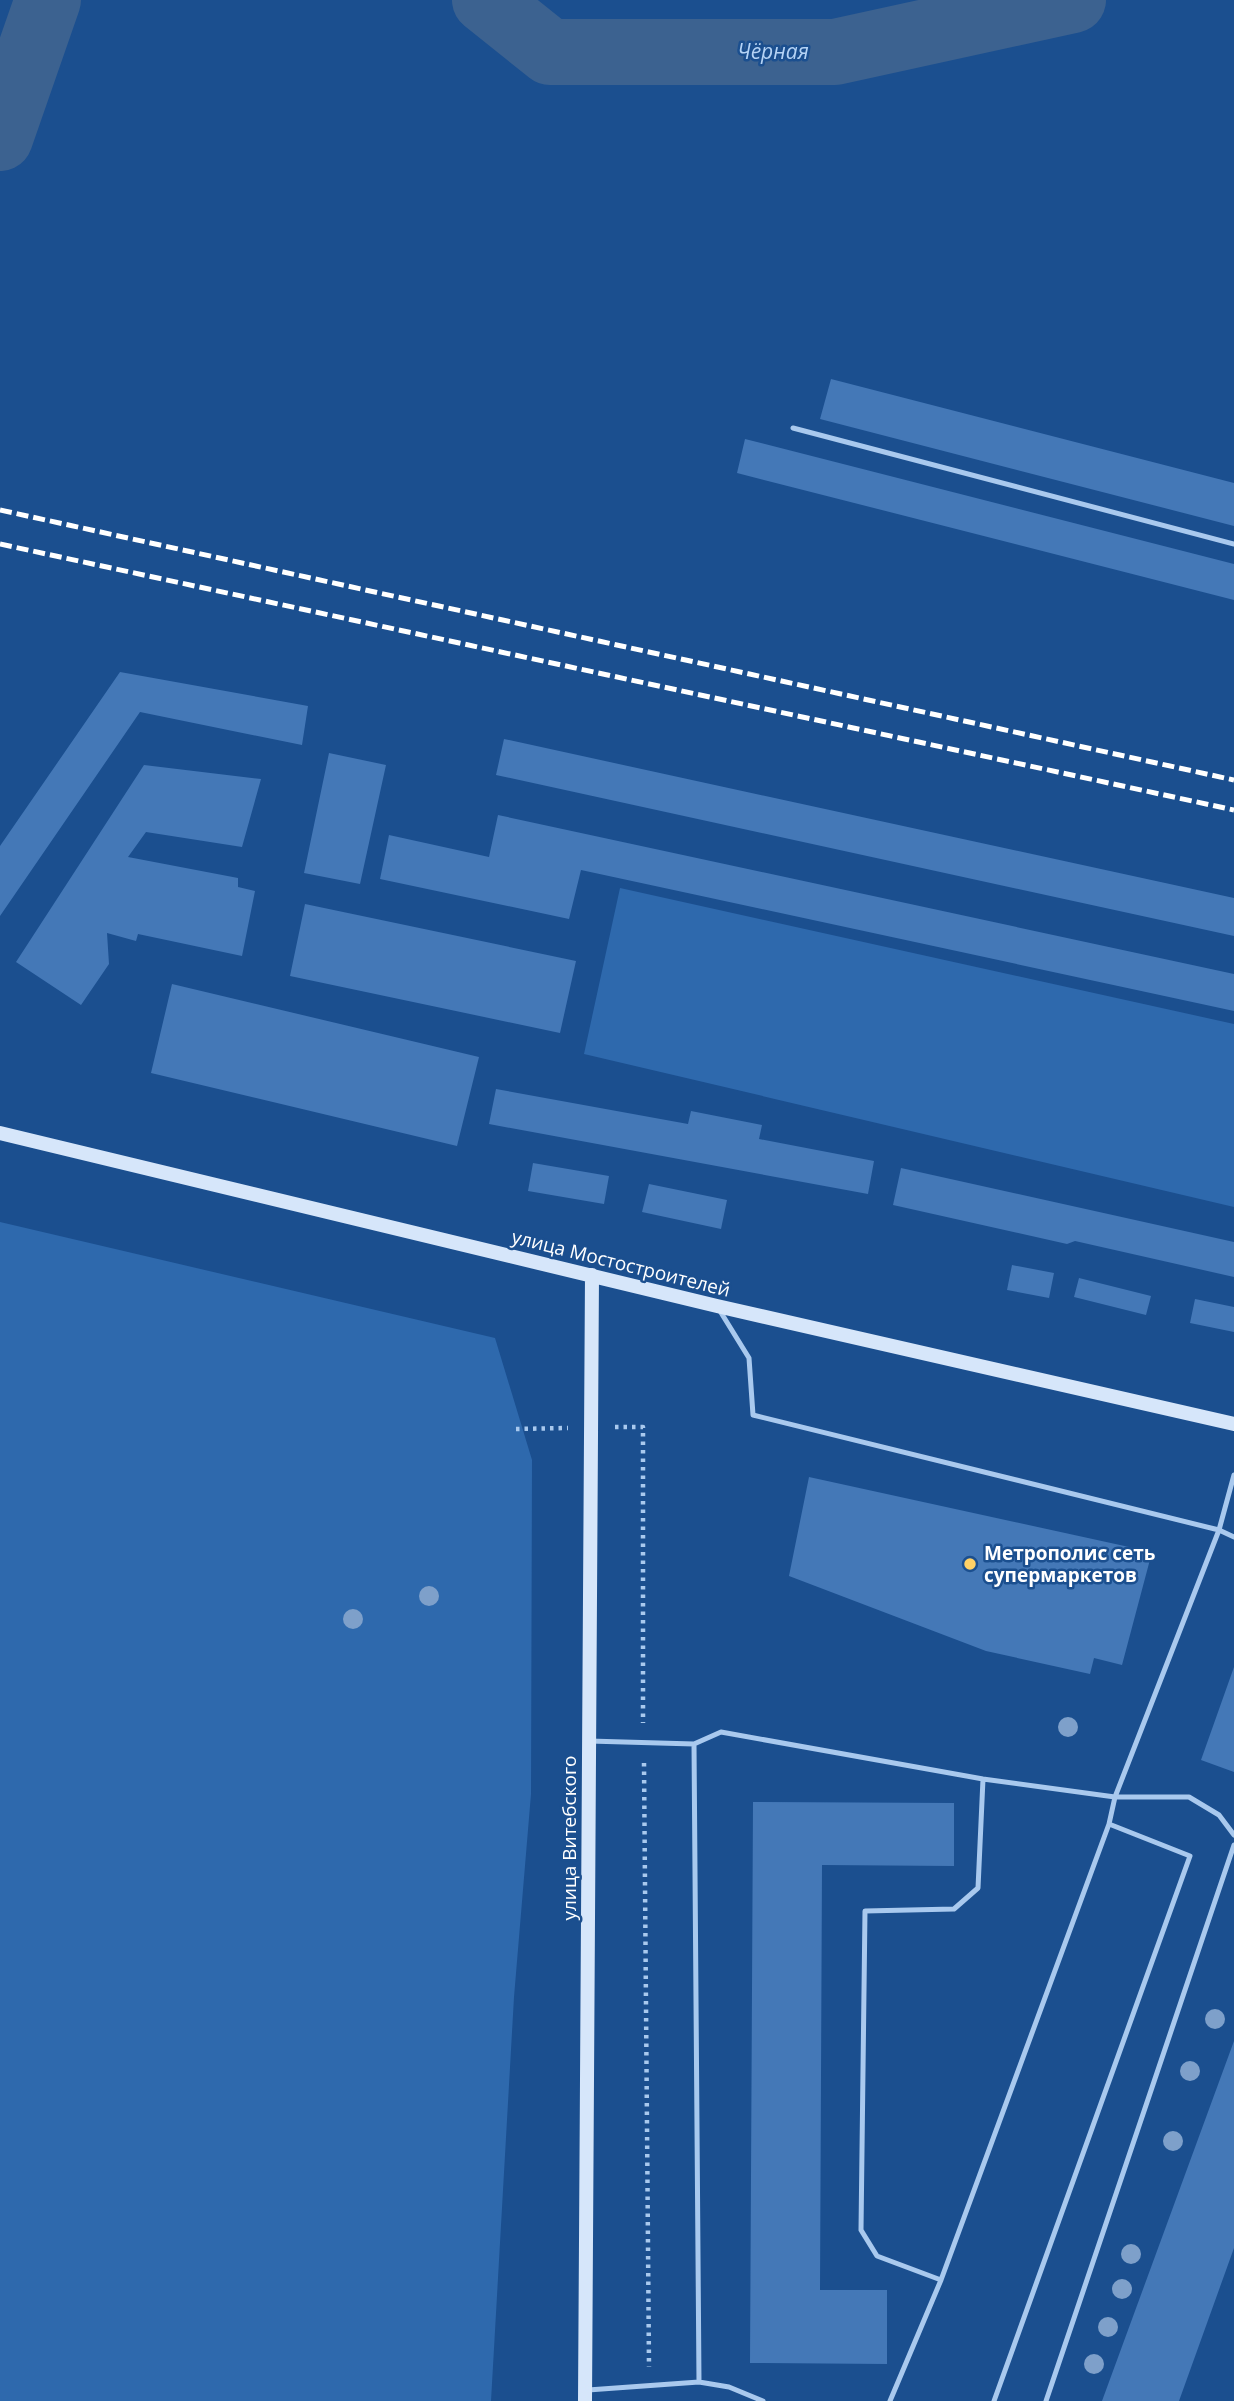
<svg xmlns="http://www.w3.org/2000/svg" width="1234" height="2401" font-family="'Open Sans',sans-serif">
  <rect width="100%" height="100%" fill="#1b4f8f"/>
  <path fill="#2e69ad" d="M620,888L1234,1024V1207L584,1054Z
    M0,1222L495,1338L532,1460L531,1794L514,1997L491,2401H0Z"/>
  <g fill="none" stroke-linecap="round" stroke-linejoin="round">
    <path stroke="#3c6290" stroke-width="66" d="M485,0L550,52H835L1073,0
      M0,138L48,0"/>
  </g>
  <path fill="#4478b7" d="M831,379L1234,483V526L820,419Z
    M745,439L1234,564V600L737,473Z
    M120,672L308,706L302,745L140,712L0,916V846Z
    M504,739L1234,898V936L496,775Z
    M329,753L386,765L360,884L304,873Z
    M144,765L261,779L242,847L146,832L128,857L238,878V887L255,891L242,956L138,934L136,941L107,933L109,964L81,1005L16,962Z
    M498,815L1234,974V1011L581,870L569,919L380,879L389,835L489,857Z
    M305,904L576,961L560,1033L290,976Z
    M172,984L479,1057L457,1146L151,1073Z
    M496,1089L688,1124L691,1111L762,1125L759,1139L874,1161L868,1194L489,1124Z
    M533,1163L609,1176L604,1204L528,1191Z
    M901,1168L1234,1242V1277L1075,1241L1067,1244L893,1205Z
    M649,1184L727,1200L721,1229L642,1212Z
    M1012,1265L1054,1273L1049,1298L1007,1290Z
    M1079,1278L1151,1296L1146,1315L1074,1297Z
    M1195,1299L1234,1307V1332L1190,1323Z
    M809,1477L1152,1552L1122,1665L1094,1658L1090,1674L986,1651L789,1576Z
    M1234,1667V1772L1201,1760Z
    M753,1802L954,1803V1866L822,1865L820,2290H887V2364L750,2363Z
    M1234,2041V2248L1179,2401H1102Z"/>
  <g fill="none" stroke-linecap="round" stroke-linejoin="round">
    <path stroke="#a9c9ee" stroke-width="4.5" stroke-dasharray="3.5 5" stroke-linecap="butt" d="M615,1427H643V1723
      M516,1429L568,1428
      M644,1763L649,2367"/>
    <path stroke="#a9c9ee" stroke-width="5" d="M793,428L1234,544
      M720,1311L749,1358L753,1415L1219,1530L1234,1537
      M1234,1475L1219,1530L1115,1797H1189L1219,1815L1234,1835
      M589,1741L694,1744
      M941,2280L877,2256L861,2230L865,1911L954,1909L978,1888L983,1779
      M699,2382L729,2387L763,2401
      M588,2390L699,2382L694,1744L721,1732L983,1779L1115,1797L1109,1824L1190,1856L994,2401
      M890,2401L941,2280L1109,1824
      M1046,2401L1234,1845"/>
    <path stroke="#d6e6fa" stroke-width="14" d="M0,1133L717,1306L1234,1424
      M585,2401L592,1275"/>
    <path stroke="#fff" stroke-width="5" stroke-dasharray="12 5" stroke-linecap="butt" d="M0,510L1234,780
      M0,544L1234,810"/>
  </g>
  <g fill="#7ea0ca">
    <circle cx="429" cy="1596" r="10"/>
    <circle cx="353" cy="1619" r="10"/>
    <circle cx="1068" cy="1727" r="10"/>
    <circle cx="1215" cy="2019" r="10"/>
    <circle cx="1190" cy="2071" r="10"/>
    <circle cx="1173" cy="2141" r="10"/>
    <circle cx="1131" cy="2254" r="10"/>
    <circle cx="1122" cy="2289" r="10"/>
    <circle cx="1108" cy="2327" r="10"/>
    <circle cx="1094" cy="2364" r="10"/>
  </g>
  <circle fill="#ffd166" stroke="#1b4f8f" stroke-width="2.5" cx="970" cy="1564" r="7"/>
  <g text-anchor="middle" stroke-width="5" stroke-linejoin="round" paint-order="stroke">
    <g font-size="19" fill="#fff" stroke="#1b4f8f">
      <text transform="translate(621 1263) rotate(14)" y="7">улица Мостостроителей</text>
      <text transform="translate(569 1838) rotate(-90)" y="7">улица Витебского</text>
    </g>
    <g font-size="19" font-weight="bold" fill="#fff" stroke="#1b4f8f" text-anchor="start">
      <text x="984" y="1560">Метрополис cеть<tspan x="984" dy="22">супермаркетов</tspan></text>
    </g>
    <g font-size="21" font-style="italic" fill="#b5d3f5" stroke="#1b4f8f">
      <text x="773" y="59">Чёрная</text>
    </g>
  </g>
</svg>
